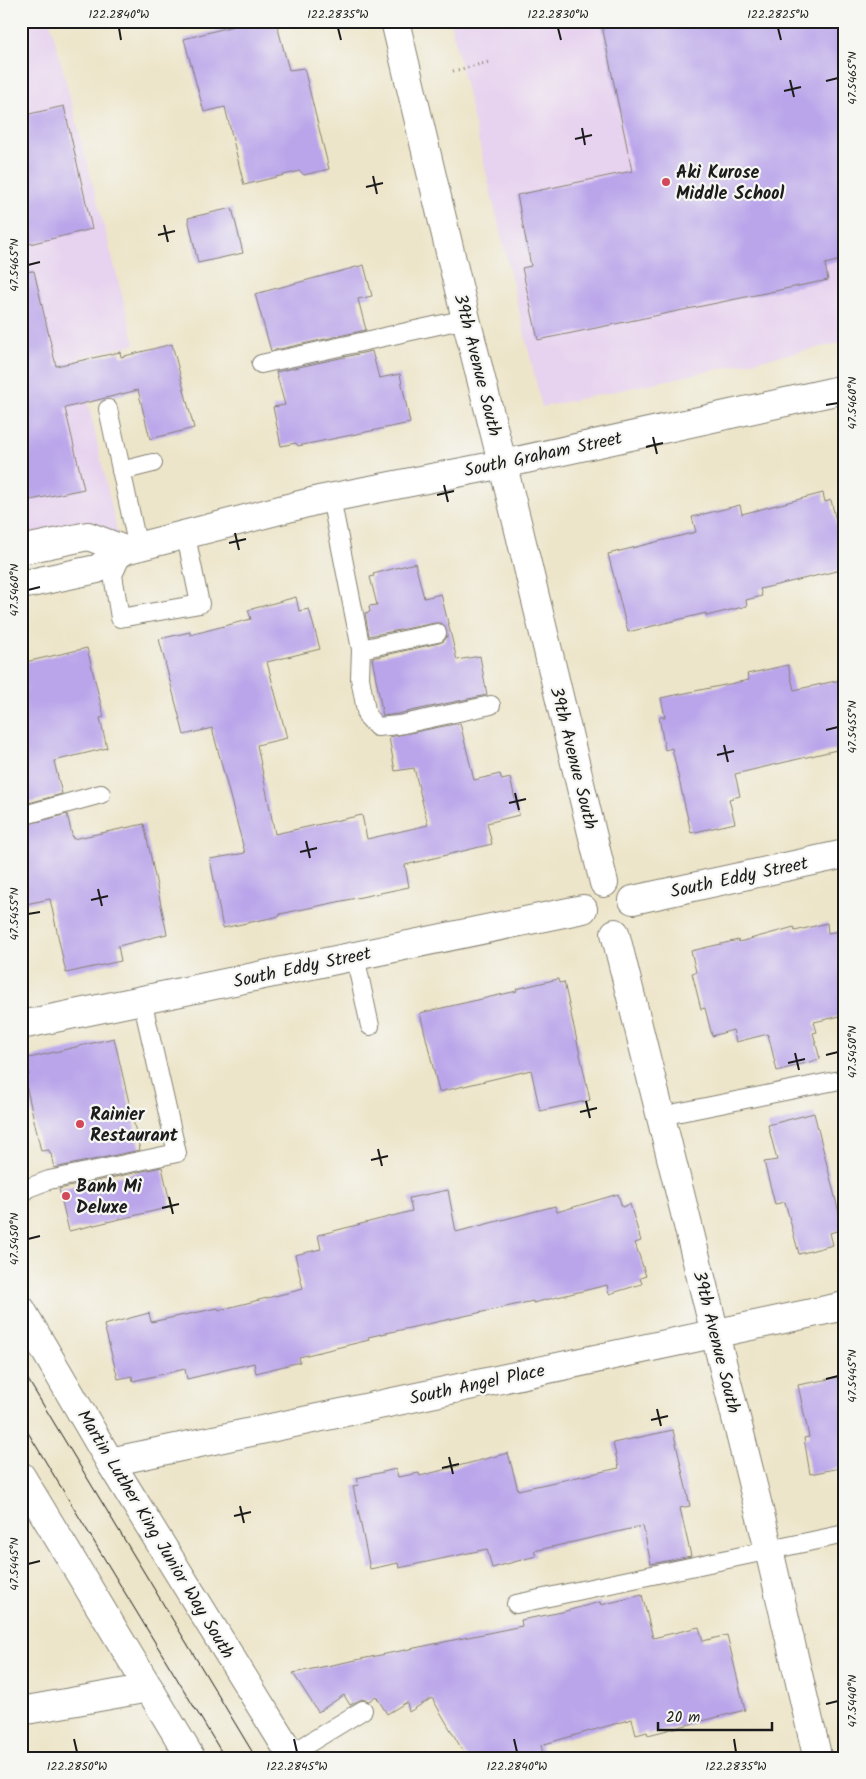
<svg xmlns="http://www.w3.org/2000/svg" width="866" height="1779" font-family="Kalam,sans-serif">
  <rect width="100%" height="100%" fill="#f6f6f2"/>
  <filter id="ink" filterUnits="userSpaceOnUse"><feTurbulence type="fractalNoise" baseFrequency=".02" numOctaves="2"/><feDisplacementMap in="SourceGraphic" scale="10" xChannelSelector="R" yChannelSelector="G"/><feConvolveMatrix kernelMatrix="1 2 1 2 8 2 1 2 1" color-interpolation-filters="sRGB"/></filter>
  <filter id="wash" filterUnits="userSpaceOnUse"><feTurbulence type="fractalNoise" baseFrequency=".0096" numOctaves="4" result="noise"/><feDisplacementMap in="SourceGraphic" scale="20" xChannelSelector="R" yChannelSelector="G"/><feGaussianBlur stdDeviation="1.12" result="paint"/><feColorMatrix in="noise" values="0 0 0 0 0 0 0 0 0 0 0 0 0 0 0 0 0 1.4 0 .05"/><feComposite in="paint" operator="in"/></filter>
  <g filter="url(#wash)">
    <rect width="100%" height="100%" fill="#ede5c9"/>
    <path fill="#e7d2ef" d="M21,21H50L135,344L78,358L118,535L21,557Z
      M450,21H845V342L542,407Z"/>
    <g id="blocks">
      <path fill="#baa5ea" d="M252,21H276L289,70L304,68L329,169L304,175L300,171L244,185L225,107L204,112L184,39Z
        M601,21H845V259L825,264L828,280L538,340L522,268L531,266L517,195L632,171Z
        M64,106L92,229L21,246V116Z
        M232,208L243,253L198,263L188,218Z
        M364,265L372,296L358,299L366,330L271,351L255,294Z
        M34,271L56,366L120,352L121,357L172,344L194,428L150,439L138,390L65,408L84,489L21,502V272Z
        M372,351L379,378L400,374L410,423L298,446L296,443L281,446L273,407L285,405L276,372Z
        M823,493L825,502L831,500L845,559V569L760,589L762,596L746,600L747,606L706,616V613L628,632L608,554L696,532L692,517L740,505L742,514Z
        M415,563L424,598L441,594L457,660L480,656L487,695L397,714L383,716L372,658L439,643L444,641L447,636L445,626L441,623H435L369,636L365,613L370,612L369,606L377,605L370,577L374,576L373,574Z
        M296,597L299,611L309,609L320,649L267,662L287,738L257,745L275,834L362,815L367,839L428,825L414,768L395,771L389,737L460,723L474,780L500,774L502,780L510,778L519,815L487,823L492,844L405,865L409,887L280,914V916L223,928L210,859L245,853L212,728L184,735L159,639L190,632V635L251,619L248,610Z
        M87,648L104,717L100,718L107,748L54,761L62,794L21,805V663Z
        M788,665L794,690L845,679V748L735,774L740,796L729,799L735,823L691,833L672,748L665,750L659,717H665L661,698L749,680L747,674Z
        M67,814L73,839L144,824L167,934L118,946L121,961L66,973L50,899L21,905V826Z
        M827,923L828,933L845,930V1015L814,1022L817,1032L813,1033L820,1059L777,1071L768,1034L736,1042L733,1030L712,1036L705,1008L701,1009L692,973L696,972L691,951L738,940L739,942L794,927L795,931Z
        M558,979L559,983L564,982L590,1100L540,1111L531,1070L439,1092L420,1013L517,991L516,989Z
        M114,1038L140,1150L54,1168L51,1154H50L49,1150L41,1151L24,1076L29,1075L25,1059Z
        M814,1113L843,1229L830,1233L833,1245L799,1254L785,1202L775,1204L764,1162L777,1160L768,1125Z
        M162,1167L171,1207L69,1231L59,1189Z
        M448,1190L456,1232L555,1206L557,1212L618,1194L622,1207L630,1204L641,1241L635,1243L646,1276L640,1278L642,1284L609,1294L607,1285L533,1303V1301L368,1337L369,1340L299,1357L300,1362L256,1373L254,1363L187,1379L185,1369L133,1381L132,1376L118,1379L104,1325L149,1313L151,1322L218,1308L219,1310L303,1289L295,1255L321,1249L318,1235L412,1211L409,1198Z
        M845,1376V1467L810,1474L804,1438L809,1437L798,1385Z
        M673,1430L690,1506L680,1508L691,1556L651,1564L643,1526L534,1551L536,1556L492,1568L487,1549L399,1568L398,1563L370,1569L353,1486L359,1485L357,1478L396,1469L398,1477L419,1473L420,1476L508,1453L518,1490L619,1468L613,1443Z
        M642,1595L653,1638L699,1627L703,1641L727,1635L745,1710L648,1735L647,1732L636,1735L632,1719L541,1745L544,1758H467L432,1698L409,1712L407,1702L387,1714L376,1696L369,1701L362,1699L350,1705L344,1695L318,1712L293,1673L522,1626L521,1620L562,1612L600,1602L601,1605Z"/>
    </g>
  </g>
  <g filter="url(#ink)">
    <use href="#blocks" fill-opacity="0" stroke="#848072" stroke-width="1"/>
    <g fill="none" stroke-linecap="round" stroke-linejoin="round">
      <defs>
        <path id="lane" d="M261,364L466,319
          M108,409L138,548
          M121,471L153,463
          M331,498L361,649L360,678L367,716L377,727L399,725L491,705
          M123,553L113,575L120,618L200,604L186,536
          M361,649L437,633
          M21,816L101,794
          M355,956L370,1026
          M661,1116L845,1079
          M21,1194L28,1188L49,1180L177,1153L142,1000
          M516,1604L845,1534
          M291,1754L363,1710"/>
        <path id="street" d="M395,21L466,319L518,526L604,883
          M633,900L845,854
          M615,933L769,1550L816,1751
          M21,1025L583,909
          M110,1462L845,1306
          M21,1711L149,1688"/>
        <path id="secondary" d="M21,550L88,536L125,550
          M21,585L97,569L125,550L319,500L503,464L845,389
          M21,1309L110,1462L293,1758
          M21,1476L191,1758"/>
      </defs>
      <use href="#lane" stroke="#848072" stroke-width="20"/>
      <use href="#street" stroke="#848072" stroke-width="30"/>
      <use href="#secondary" stroke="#848072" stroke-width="30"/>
      <path stroke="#848072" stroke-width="3" stroke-dasharray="1 4" stroke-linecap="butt" d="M453,71L489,62"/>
      <use href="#lane" stroke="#fff" stroke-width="18"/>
      <use href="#street" stroke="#fff" stroke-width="28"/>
      <use href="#secondary" stroke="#fff" stroke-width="28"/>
      <path stroke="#1c1c1c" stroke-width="1" d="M21,1368L256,1758
        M21,1421L225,1758"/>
    </g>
  </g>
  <path fill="none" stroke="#1c1c1c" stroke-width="2" d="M119,28L121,40M338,28L341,40M558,28L561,40M778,28L781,40M790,80L794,97M826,81L838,78M784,91L801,87M582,128L585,145M575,139L592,135M373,176L377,194M366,187L383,183M164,225L168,242M158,235L175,231M28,265L40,262M826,405L838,403M653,437L657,454M646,447L663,443M444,485L448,502M437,495L454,491M235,533L239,550M229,543L246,539M28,590L40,587M826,730L838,727M724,745L728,762M717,755L734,751M515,793L519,810M509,803L526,799M306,841L310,858M300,852L317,848M98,889L102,906M91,900L108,896M28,914L40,912M795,1053L799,1070M826,1055L838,1052M788,1063L805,1059M586,1101L590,1118M580,1112L597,1108M378,1149L382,1166M371,1160L388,1156M169,1197L173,1214M162,1208L179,1204M28,1239L40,1236M826,1379L838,1376M657,1409L661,1426M651,1420L668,1416M449,1457L453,1474M442,1468L459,1464M240,1506L244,1523M234,1516L251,1512M28,1564L40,1561M826,1704L838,1701M74,1739L77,1752M294,1739L297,1752M514,1739L517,1752M734,1739L736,1752"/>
  <g fill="#d1495b" stroke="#f6f6f2" stroke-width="2">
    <circle cx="666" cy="182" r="5"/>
    <circle cx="80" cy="1124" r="5"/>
    <circle cx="66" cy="1196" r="5"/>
  </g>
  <g text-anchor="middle" stroke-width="4.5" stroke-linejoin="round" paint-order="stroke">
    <g font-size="18" font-weight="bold" fill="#1c1c1c" stroke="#f6f6f2" text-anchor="start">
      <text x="676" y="178">Aki Kurose<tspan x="676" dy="21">Middle School</tspan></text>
      <text x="90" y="1120">Rainier<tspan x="90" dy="21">Restaurant</tspan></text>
      <text x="76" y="1192">Banh Mi<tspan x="76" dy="21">Deluxe</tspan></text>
    </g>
    <g font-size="18" fill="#1c1c1c" stroke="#f6f6f2">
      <text transform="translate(478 365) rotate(76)" y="6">39th Avenue South</text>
      <text transform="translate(543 454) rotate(-12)" y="6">South Graham Street</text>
      <text transform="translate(574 758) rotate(76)" y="6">39th Avenue South</text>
      <text transform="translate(739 877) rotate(-12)" y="6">South Eddy Street</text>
      <text transform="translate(302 967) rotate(-12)" y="6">South Eddy Street</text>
      <text transform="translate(717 1342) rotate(76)" y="6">39th Avenue South</text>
      <text transform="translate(477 1384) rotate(-12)" y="6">South Angel Place</text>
      <text transform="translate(156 1534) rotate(59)" y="6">Martin Luther King Junior Way South</text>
    </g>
  </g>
  <rect width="866" height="1779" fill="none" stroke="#f6f6f2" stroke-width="55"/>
  <path d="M658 1722v8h114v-8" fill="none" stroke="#1c1c1c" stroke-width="2.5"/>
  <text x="666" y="1722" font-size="15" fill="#1c1c1c" stroke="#f6f6f2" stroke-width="4" paint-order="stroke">20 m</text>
  <rect x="28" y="28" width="810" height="1724" fill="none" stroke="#1c1c1c" stroke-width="2"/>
  <g font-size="12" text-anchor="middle" fill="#1c1c1c">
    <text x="119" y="18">122.2840°W</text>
    <text x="338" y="18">122.2835°W</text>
    <text x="558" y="18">122.2830°W</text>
    <text x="778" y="18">122.2825°W</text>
    <text transform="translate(852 78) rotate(-90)" y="4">47.5465°N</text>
    <text transform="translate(14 265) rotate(-90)" y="4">47.5465°N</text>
    <text transform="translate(852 403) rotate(-90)" y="4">47.5460°N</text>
    <text transform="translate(14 590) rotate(-90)" y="4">47.5460°N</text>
    <text transform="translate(852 727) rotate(-90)" y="4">47.5455°N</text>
    <text transform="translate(14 914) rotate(-90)" y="4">47.5455°N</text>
    <text transform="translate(852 1052) rotate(-90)" y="4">47.5450°N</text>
    <text transform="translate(14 1239) rotate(-90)" y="4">47.5450°N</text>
    <text transform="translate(852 1376) rotate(-90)" y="4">47.5445°N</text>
    <text transform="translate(14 1564) rotate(-90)" y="4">47.5445°N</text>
    <text transform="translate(852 1701) rotate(-90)" y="4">47.5440°N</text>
    <text x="77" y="1770">122.2850°W</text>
    <text x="297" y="1770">122.2845°W</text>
    <text x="517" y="1770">122.2840°W</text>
    <text x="736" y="1770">122.2835°W</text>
  </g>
</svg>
